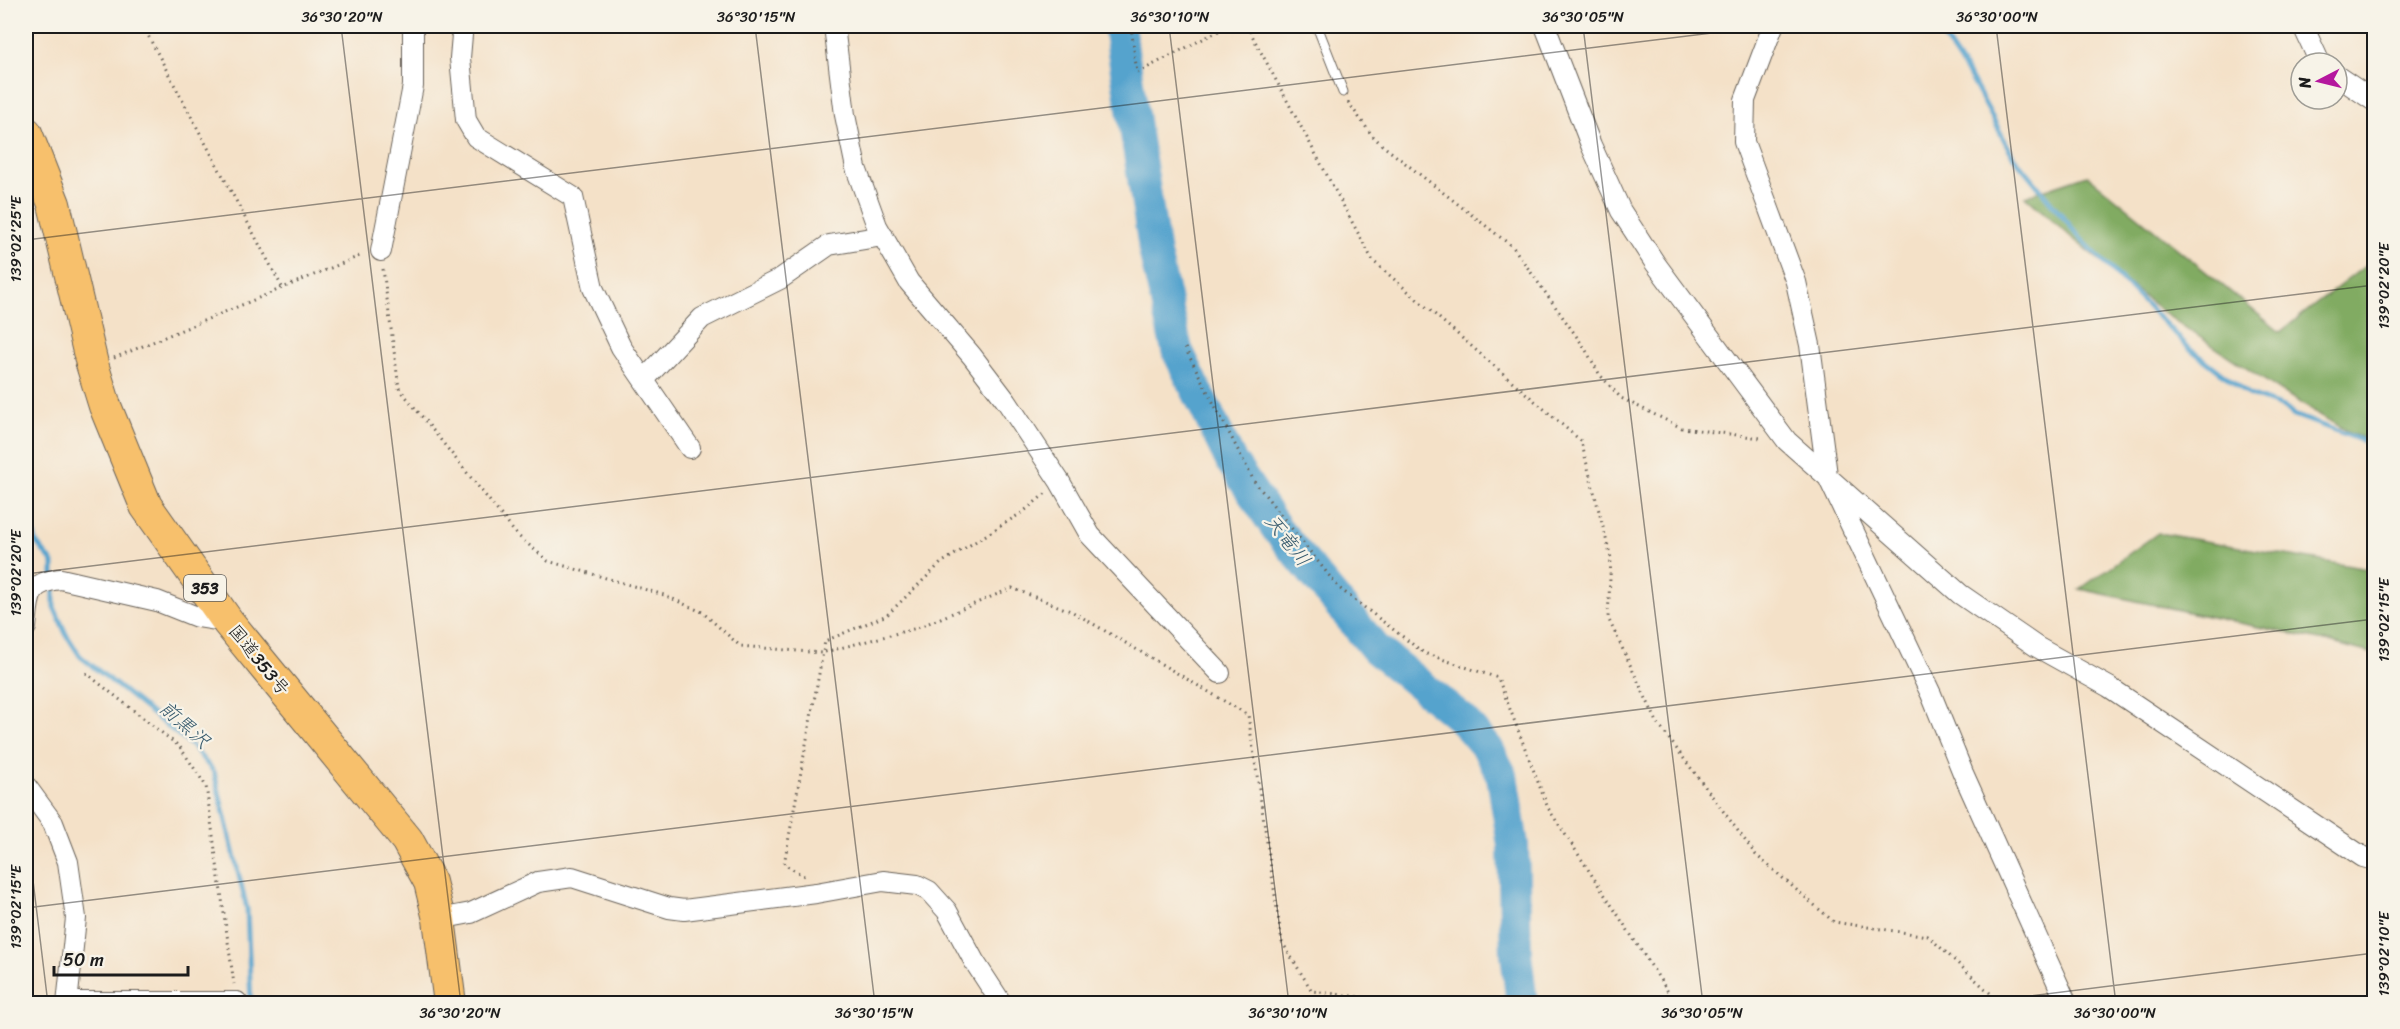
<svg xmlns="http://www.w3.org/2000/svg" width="2400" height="1029" font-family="Sriracha,'Klee One',sans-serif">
  <rect width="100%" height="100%" fill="#f7f3e8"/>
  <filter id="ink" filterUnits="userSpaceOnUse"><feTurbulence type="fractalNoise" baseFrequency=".0167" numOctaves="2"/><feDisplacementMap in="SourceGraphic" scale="12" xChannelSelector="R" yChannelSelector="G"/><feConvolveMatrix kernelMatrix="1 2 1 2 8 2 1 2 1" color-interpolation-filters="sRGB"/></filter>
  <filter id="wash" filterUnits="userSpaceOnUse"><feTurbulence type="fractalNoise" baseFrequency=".008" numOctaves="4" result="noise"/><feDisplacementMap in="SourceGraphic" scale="24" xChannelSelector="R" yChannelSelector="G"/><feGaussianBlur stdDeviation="1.35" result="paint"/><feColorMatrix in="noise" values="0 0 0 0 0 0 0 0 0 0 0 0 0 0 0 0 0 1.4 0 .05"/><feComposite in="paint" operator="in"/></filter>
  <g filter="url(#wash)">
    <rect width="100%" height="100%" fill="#f4e1c8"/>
    <path fill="#81ab62" stroke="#4e643f" stroke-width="1.5" d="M2087,175L2280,332L2374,259V441L2351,434L2281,391L2165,314L2071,237L2025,196Z
      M2158,533L2374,570V654L2329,642L2080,589Z"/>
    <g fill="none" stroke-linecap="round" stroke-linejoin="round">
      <path stroke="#54a3cd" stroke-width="5" d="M1936,26L1972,80L2013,156L2081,239L2188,347L2250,395L2286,408L2294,415L2374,445
        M26,504L36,542L53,563V576
        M54,585V607L66,634L80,656L191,745L214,772L247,909L251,1004"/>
      <path stroke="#54a3cd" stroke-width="32" d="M1119,26L1155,254L1177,350L1231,461L1277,529L1376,649L1462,719L1488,749L1502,776L1513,845L1516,954L1522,1004"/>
    </g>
  </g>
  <g filter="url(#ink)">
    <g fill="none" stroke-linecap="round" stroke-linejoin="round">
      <defs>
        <path id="service" d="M1317,26L1343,92"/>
        <path id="minor" d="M458,26L462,35L460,58L466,120L476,137L573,197L593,288L621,347L690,448
          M834,26L845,115L856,168L877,226L909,282L972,356L1007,402L1060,482L1090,535L1220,673
          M1545,26L1591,145L1621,211L1655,263L1787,441L1960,594L2037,647L2109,687L2363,857L2374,860
          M1773,26L1745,100L1744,142L1796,282L1810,345L1827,475L1931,694L1963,773L2067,1004
          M2303,26L2320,63
          M2337,76L2374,101
          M381,251L413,86V26
          M644,380L702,318L780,279L829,245L883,236
          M26,627C29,598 27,582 61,579L157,601L197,617L228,622
          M26,786L53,823L68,862L76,918L67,1004
          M439,919L471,913L538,882L572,877L669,908L684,910L816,893L883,881L917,885L929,891L947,911L974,961L1002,1004
          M67,1002H237"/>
        <path id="trunk" d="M26,133L54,204L92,364L105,406L146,506L228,622L407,840L430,882L439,919L450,1004"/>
      </defs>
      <use href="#service" stroke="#686158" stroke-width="11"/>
      <use href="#minor" stroke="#686158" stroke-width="22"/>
      <use href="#trunk" stroke="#686158" stroke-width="34"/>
      <path stroke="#686158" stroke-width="3" stroke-dasharray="1.5 4.5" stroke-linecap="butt" d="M143,26L282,287
        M1131,26L1137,73L1228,26
        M1247,26L1373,261L1581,441L1611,558L1608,618L1658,724L1756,855L1834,922L1928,936L2002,1004
        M1348,102L1371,134L1382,145L1513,247L1584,347L1600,375L1621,398L1682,428L1761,438
        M383,269L399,388L517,535L548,561L664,595L702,612L740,646L821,653L917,628L1012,588L1073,612L1248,715L1282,942L1312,991L1415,1004
        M1185,348L1254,481L1339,588L1424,653L1498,678L1548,808L1676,1004
        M114,358L362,255
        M86,673L180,747L206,786L234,984
        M804,876L784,864L825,641L887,615L941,563L1023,512L1046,493"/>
      <use href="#service" stroke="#fff" stroke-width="9"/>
      <use href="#minor" stroke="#fff" stroke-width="20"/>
      <use href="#trunk" stroke="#f7c06c" stroke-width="32"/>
    </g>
  </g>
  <path fill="none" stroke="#1c1c1c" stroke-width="1.5" stroke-opacity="0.45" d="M341,26L461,1004M755,26L875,1004M1169,26L1289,1004M1583,26L1703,1004M1996,26L2116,1004M26,240L1769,26M26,574L2374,285M26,823L48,1004M26,908L2374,619M1966,1004L2374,953"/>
  <g text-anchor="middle" stroke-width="4.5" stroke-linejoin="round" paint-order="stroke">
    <rect fill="#f7f3e8" stroke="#5e5c59" stroke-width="1.5" x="184" y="575" width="42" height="26" rx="4.5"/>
    <g font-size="16" font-weight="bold" fill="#1c1c1c">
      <text x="205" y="594">353</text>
    </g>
    <g font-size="18" fill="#1c1c1c" stroke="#f7f3e8">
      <text transform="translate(259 660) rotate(51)" y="6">国道353号</text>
    </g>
    <g font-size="20" font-style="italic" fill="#35596c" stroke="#f7f3e8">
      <text transform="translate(1288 540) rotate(52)" y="7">天竜川</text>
      <text transform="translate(185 724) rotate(42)" y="7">前黒沢</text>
    </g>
  </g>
  <rect width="2400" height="1029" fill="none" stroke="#f7f3e8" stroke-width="66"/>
  <g transform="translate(2319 81) rotate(263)"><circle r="28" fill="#f7f3e8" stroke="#9f9d96" stroke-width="1.5"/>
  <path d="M0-4.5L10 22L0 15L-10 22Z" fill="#b5179e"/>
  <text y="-9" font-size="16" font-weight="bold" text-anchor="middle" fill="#1c1c1c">N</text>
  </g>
  <path d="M54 966v9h134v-9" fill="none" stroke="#1c1c1c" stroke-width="3"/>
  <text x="63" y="966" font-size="18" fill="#1c1c1c" stroke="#f7f3e8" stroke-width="4.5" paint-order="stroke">50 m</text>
  <rect x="33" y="33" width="2334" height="963" fill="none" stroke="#1c1c1c" stroke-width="2"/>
  <g font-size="15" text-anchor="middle" fill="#1c1c1c">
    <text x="342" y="22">36°30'20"N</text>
    <text x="756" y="22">36°30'15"N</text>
    <text x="1170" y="22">36°30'10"N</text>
    <text x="1583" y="22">36°30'05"N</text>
    <text x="1997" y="22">36°30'00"N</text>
    <text transform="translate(16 239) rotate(-90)" y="5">139°02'25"E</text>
    <text transform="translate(2384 286) rotate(-90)" y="5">139°02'20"E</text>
    <text transform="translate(16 573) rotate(-90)" y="5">139°02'20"E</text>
    <text transform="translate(2384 620) rotate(-90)" y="5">139°02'15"E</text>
    <text transform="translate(16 907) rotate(-90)" y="5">139°02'15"E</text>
    <text transform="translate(2384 954) rotate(-90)" y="5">139°02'10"E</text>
    <text x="460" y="1018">36°30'20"N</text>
    <text x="874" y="1018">36°30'15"N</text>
    <text x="1288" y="1018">36°30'10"N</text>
    <text x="1702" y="1018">36°30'05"N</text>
    <text x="2115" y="1018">36°30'00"N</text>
  </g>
</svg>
